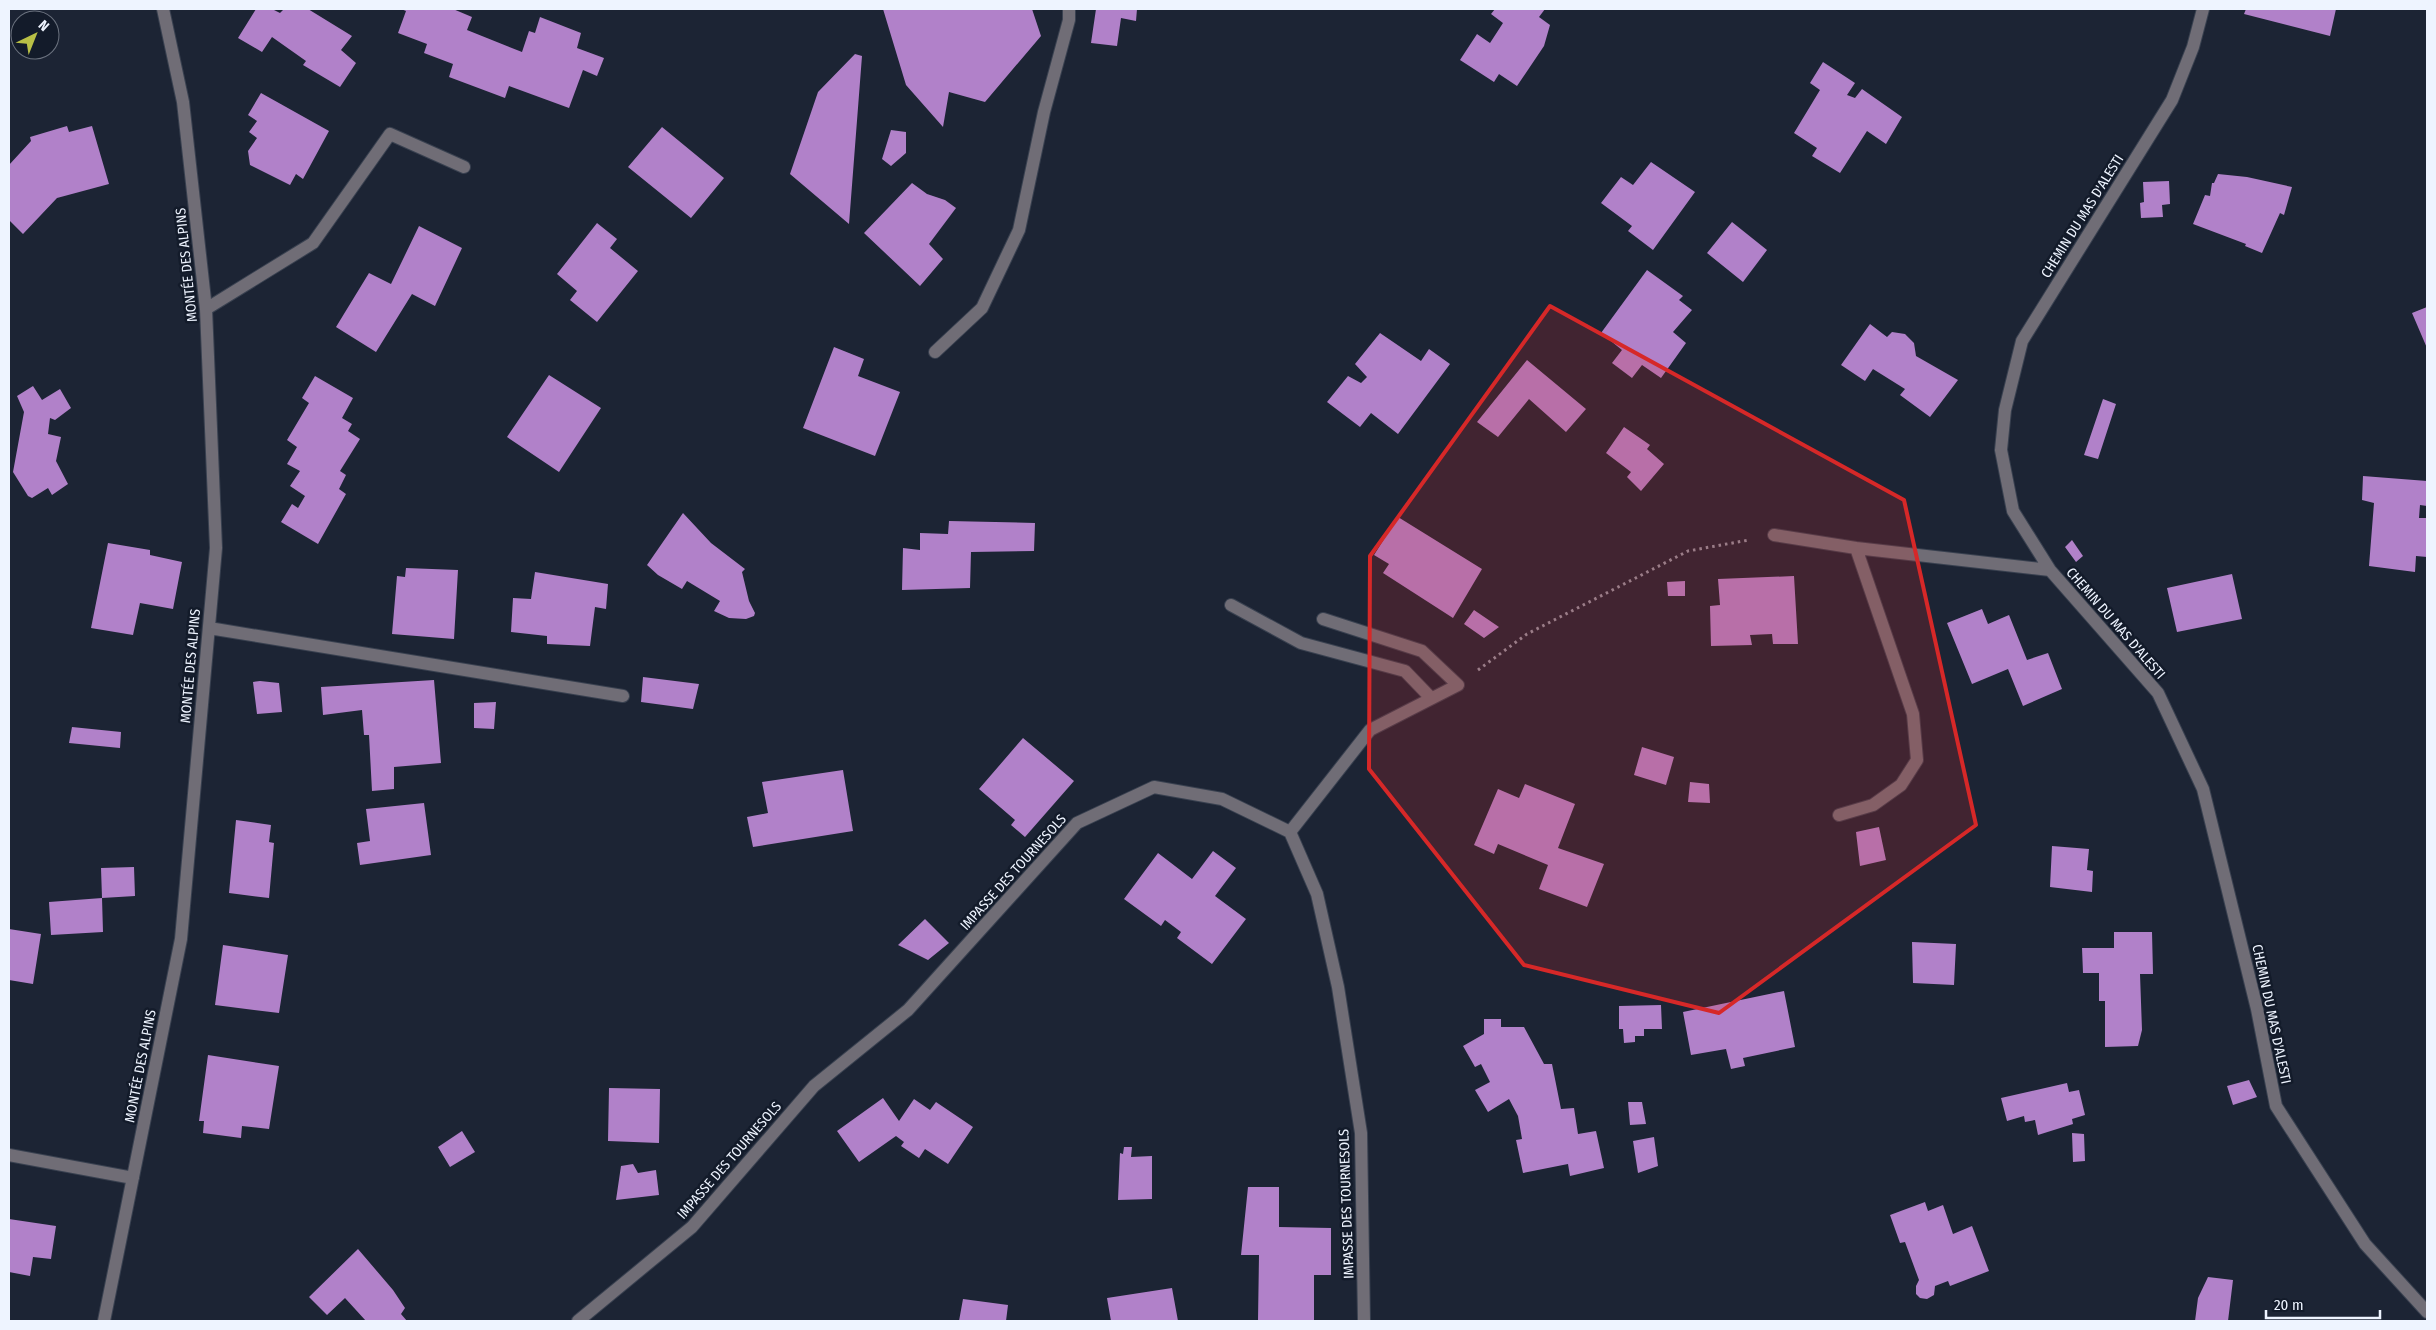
<svg xmlns="http://www.w3.org/2000/svg" width="2436" height="1330" font-family="'Fira Sans Condensed',sans-serif">
  <rect width="100%" height="100%" fill="#1c2434"/>
  <path fill="#b181c9" d="M256,9H272L280,13L284,9H308L352,36L341,50L356,63L340,87L303,65L306,61L272,37L262,52L238,38Z
    M401,9H453L472,17L467,30L522,52L529,31L535,33L540,17L581,33L577,48L604,58L597,76L583,70L569,108L509,86L505,98L449,77L453,64L424,53L427,44L398,33L406,11Z
    M883,9H1032L1041,36L985,102L949,92L943,127L906,85Z
    M1096,9H1137L1136,21L1121,18L1117,46L1091,43Z
    M1495,9H1545L1539,17L1550,25L1544,46L1517,86L1499,74L1494,82L1460,60L1477,34L1490,43L1503,23L1491,14Z
    M2246,9H2336L2330,36L2244,14Z
    M855,54L862,56L849,224L790,174L818,92Z
    M1823,62L1855,83L1847,95L1855,98L1862,89L1902,117L1886,144L1867,131L1840,173L1812,156L1817,148L1794,133L1820,90L1810,83Z
    M261,93L329,131L303,179L296,174L290,185L250,165L248,151L257,138L249,132L257,121L248,115Z
    M67,126L69,132L92,126L109,184L57,198L23,234L9,220V165L31,141L30,137Z
    M662,127L724,178L691,218L628,167Z
    M891,130L906,132V153L891,166L882,159Z
    M1651,162L1695,192L1653,250L1628,231L1632,226L1601,203L1621,177L1633,185Z
    M2218,174L2247,177L2292,187L2284,215L2280,213L2262,253L2245,246L2246,244L2193,224L2205,195L2210,196L2212,183H2214Z
    M2169,181L2170,204L2162,205L2163,217L2141,218L2140,203L2144,202L2143,182Z
    M912,183L927,194L945,200L956,208L929,244L943,259L920,286L864,233Z
    M1732,222L1767,250L1743,282L1707,253Z
    M597,223L617,239L610,248L638,271L597,322L570,300L577,291L557,274Z
    M419,226L462,248L435,306L412,294L376,352L336,327L369,273L391,284Z
    M1647,270L1683,296L1679,300L1692,310L1673,332L1686,343L1661,378L1642,365L1632,378L1612,363L1622,350L1601,333Z
    M2427,307V348L2412,313Z
    M1870,324L1887,337L1892,332L1905,334L1914,343L1916,356L1958,380L1930,417L1900,395L1905,389L1873,369L1865,381L1841,365Z
    M1380,333L1421,361L1429,349L1450,364L1398,434L1371,413L1360,427L1327,402L1348,376L1361,383L1367,377L1355,364Z
    M834,347L864,359L858,376L900,392L875,456L803,428Z
    M1527,360L1586,409L1566,432L1529,399L1498,437L1477,422Z
    M549,375L601,408L559,472L507,437Z
    M315,376L353,398L342,418L352,424L348,431L360,439L340,471L346,475L339,489L346,494L318,544L281,522L292,504L298,508L305,496L290,486L300,471L287,464L297,447L287,440L309,403L302,398Z
    M33,386L42,400L60,389L71,408L55,420L50,418L48,434L61,437L56,461L68,484L52,495L48,488L32,498L28,496L13,472L24,412L17,396Z
    M2103,399L2116,404L2098,459L2084,455Z
    M1624,427L1650,445L1647,449L1664,464L1641,491L1627,477L1631,472L1606,453Z
    M2363,476L2427,481V506L2420,505L2419,518H2427V557L2416,556L2415,572L2369,566L2374,503L2362,500Z
    M683,513L711,543L745,569L742,572L749,601L755,613L754,616L746,619L729,618L714,611L720,601L687,581L682,589L658,575L647,565Z
    M1398,517L1482,569L1453,618L1383,573L1389,564L1374,555Z
    M949,521L1035,523L1034,551L971,552L970,588L902,590L903,548L920,550V533L948,534Z
    M2072,540L2083,556L2076,562L2065,547Z
    M108,543L150,550V555L182,562L173,609L140,603L133,635L91,628Z
    M406,568L458,570L454,639L392,634L397,576L405,577Z
    M535,572L608,584L606,609L595,607L590,646L547,644V636L511,632L513,598L531,599Z
    M2232,574L2242,619L2177,632L2167,588Z
    M1794,576L1798,644H1773L1772,634L1750,635L1752,645L1711,646L1710,606L1720,605L1718,579Z
    M1685,581V596H1668L1667,582Z
    M1982,609L1988,624L2009,615L2027,660L2048,653L2062,689L2023,706L2008,669L1972,684L1947,623Z
    M1474,610L1499,627L1484,638L1464,624Z
    M643,677L699,684L693,709L641,702Z
    M434,680L441,763L394,767V789L372,791L369,735H364L362,710L323,715L321,687Z
    M260,681L279,683L282,712L257,714L253,682Z
    M496,702L494,729L474,728V703Z
    M72,727L121,732L120,748L69,743Z
    M1023,738L1074,781L1025,837L1011,825L1015,820L979,789Z
    M1642,747L1674,757L1666,785L1634,775Z
    M843,770L853,831L753,847L747,817L768,813L762,782Z
    M1690,782L1709,784L1710,803L1688,802Z
    M1525,784L1575,804L1558,848L1604,864L1587,907L1539,889L1548,865L1498,844L1494,854L1474,845L1498,789L1519,798Z
    M424,803L431,855L360,865L357,843L370,841L366,809Z
    M236,820L271,825L269,842L274,843L269,898L229,893Z
    M1879,827L1886,860L1860,866L1856,832Z
    M2052,846L2089,849L2087,870L2093,871L2092,892L2050,887Z
    M1213,851L1236,868L1215,896L1246,919L1212,964L1177,938L1181,932L1165,920L1161,926L1124,899L1158,853L1192,879Z
    M134,867L135,896L102,898L101,868Z
    M102,898L103,932L51,935L49,902Z
    M925,919L949,943L928,960L898,945Z
    M9,929L41,934L33,984L9,980Z
    M2114,932H2152L2153,974H2140L2142,1030L2138,1046L2105,1047V1001H2099V973H2083L2082,948H2114Z
    M1912,942L1956,944L1954,985L1913,983Z
    M223,945L288,955L279,1013L215,1005Z
    M1784,991L1795,1047L1743,1058L1745,1066L1731,1069L1726,1049L1691,1055L1683,1012Z
    M1661,1005L1662,1029H1644V1036H1635V1042L1624,1043L1623,1029H1619V1006Z
    M1484,1019H1501V1027H1524L1544,1064H1552L1561,1109L1574,1108L1578,1134L1596,1131L1604,1168L1570,1176L1568,1164L1523,1173L1516,1140L1522,1139L1518,1116L1509,1099L1488,1112L1475,1090L1490,1082L1481,1064L1475,1067L1463,1046L1484,1034Z
    M208,1055L279,1066L269,1129L242,1126L241,1138L203,1133L204,1121H199Z
    M2249,1080L2257,1097L2233,1105L2227,1086Z
    M2067,1083L2069,1092L2079,1090L2085,1115L2072,1119L2073,1124L2038,1135L2035,1120L2025,1122L2024,1116L2007,1121L2001,1098Z
    M609,1088L660,1089L659,1143L608,1141Z
    M883,1098L899,1121L914,1099L930,1110L936,1102L973,1127L948,1164L925,1149L919,1158L901,1146L904,1142L896,1136L859,1162L837,1131Z
    M1628,1102H1642L1646,1124L1630,1125Z
    M462,1131L475,1152L450,1167L438,1147Z
    M2072,1133L2084,1134L2085,1161L2073,1162Z
    M1654,1137L1658,1166L1638,1173L1633,1141Z
    M1124,1147H1132L1131,1157L1152,1156V1199L1118,1200L1120,1153L1123,1154Z
    M633,1164L638,1173L656,1170L659,1195L616,1200L621,1166Z
    M1248,1187H1279V1227L1331,1228V1275H1314V1321H1258L1259,1255H1241Z
    M1925,1202L1928,1211L1943,1205L1953,1234L1972,1226L1989,1271L1950,1286L1948,1281L1935,1286L1934,1295L1927,1299L1920,1298L1916,1294V1286L1919,1280L1905,1242L1900,1243L1890,1215Z
    M9,1219L56,1226L51,1259L33,1257L30,1276L9,1272Z
    M358,1249L393,1290L405,1308L401,1314L407,1321H366L345,1298L327,1315L309,1297Z
    M2208,1277L2233,1280L2228,1321H2195L2198,1298Z
    M1172,1288L1178,1321H1111L1107,1298Z
    M963,1299L1008,1305L1006,1321H959Z"/>
  <g fill="none" stroke-linecap="round" stroke-linejoin="round">
    <defs>
      <path id="minor" d="M2203,9L2193,47L2172,100L2022,341L2005,410L2001,450L2013,511L2050,570L2158,693L2203,789L2257,1009L2276,1106L2365,1244L2427,1312
        M206,309L313,243L390,134L464,167
        M935,352L982,308L1019,230L1044,112L1069,20V9
        M1774,535L1856,548
        M1231,605L1301,643L1405,671L1431,698
        M209,628L623,696
        M1839,815L1873,805L1901,785L1917,760L1913,714L1856,548L2050,570
        M1290,832L1370,730L1458,685L1422,651L1323,619
        M9,1155L133,1178
        M104,1321L181,939L216,548L206,309L183,102L163,9
        M578,1321L692,1227L814,1086L908,1010L1077,823L1154,787L1222,799L1290,832L1317,894L1338,987L1361,1133L1364,1321"/>
    </defs>
    <use href="#minor" stroke="#394150" stroke-width="14"/>
    <path stroke="#8d93a1" stroke-width="3" stroke-dasharray="2.5 4" stroke-linecap="butt" d="M1478,670L1527,634L1688,551L1749,540"/>
    <use href="#minor" stroke="#706d76" stroke-width="12"/>
  </g>
  <path fill="#d62828" fill-opacity="0.2" stroke="#d62828" stroke-width="4" stroke-linejoin="round" d="M1550,306L1904,500L1976,825L1719,1013L1524,965L1369,769L1370,556Z"/>
  <g text-anchor="middle" stroke-width="5" stroke-linejoin="round" paint-order="stroke">
    <g font-size="14" fill="#eef4ff" stroke="#131b2a">
      <text transform="translate(2082 216) rotate(-58)" y="5">CHEMIN DU MAS D'ALESTI</text>
      <text transform="translate(186 265) rotate(-96)" y="5">MONTÉE DES ALPINS</text>
      <text transform="translate(2116 623) rotate(49)" y="5">CHEMIN DU MAS D'ALESTI</text>
      <text transform="translate(190 666) rotate(-85)" y="5">MONTÉE DES ALPINS</text>
      <text transform="translate(1013 872) rotate(-48)" y="5">IMPASSE DES TOURNESOLS</text>
      <text transform="translate(2272 1014) rotate(78)" y="5">CHEMIN DU MAS D'ALESTI</text>
      <text transform="translate(140 1066) rotate(-79)" y="5">MONTÉE DES ALPINS</text>
      <text transform="translate(729 1160) rotate(-49)" y="5">IMPASSE DES TOURNESOLS</text>
      <text transform="translate(1346 1204) rotate(-92)" y="5">IMPASSE DES TOURNESOLS</text>
    </g>
  </g>
  <rect width="2436" height="1330" fill="none" stroke="#eef4ff" stroke-width="20"/>
  <g transform="translate(35 35) rotate(43)"><circle r="24" fill="#131b2a" stroke="#6b727f"/>
  <path d="M0-4L9 19L0 12L-9 19Z" fill="#b9c046"/>
  <text y="-8" font-size="14" font-weight="bold" text-anchor="middle" fill="#eef4ff">N</text>
  </g>
  <path d="M2266 1310v8h114v-8" fill="none" stroke="#eef4ff" stroke-width="2.5"/>
  <text x="2274" y="1310" font-size="15" fill="#eef4ff" stroke="#131b2a" stroke-width="4" paint-order="stroke">20 m</text>
</svg>
